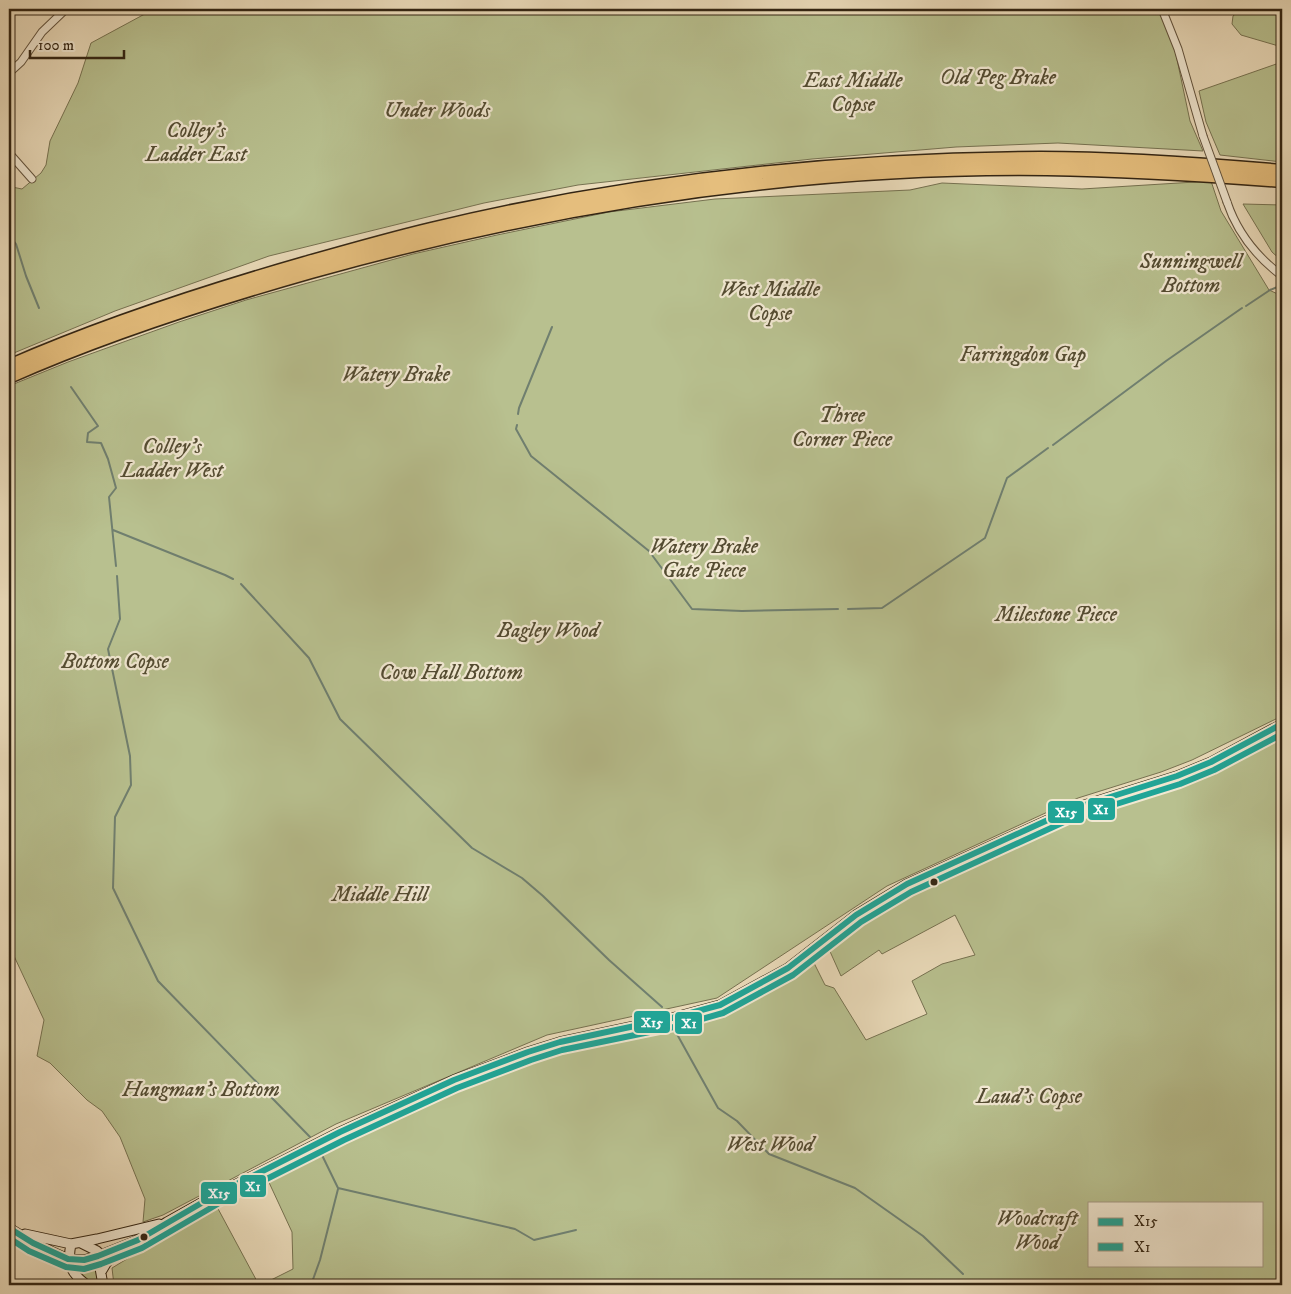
<svg xmlns="http://www.w3.org/2000/svg" width="1291" height="1294" font-family="'IM FELL DW Pica',serif">
  <rect width="100%" height="100%" fill="#eadbba"/>
  <filter id="stains"><feTurbulence type="fractalNoise" baseFrequency=".004" numOctaves="4"/><feColorMatrix values="0 0 0 0 .2 0 0 0 0 .09 0 0 0 0 .02 0 0 0 .5 -.17"/></filter>
  <radialGradient id="worn" r=".72"><stop offset=".6" stop-color="#630" stop-opacity="0"/><stop offset="1" stop-color="#630" stop-opacity=".3"/></radialGradient>
  <path fill="#b8c08f" stroke="#767251" fill-rule="evenodd" d="M154,9H1159L1175,50L1190,121L1203,151L1058,143L956,147L812,159L578,185L484,203L269,256L115,311L9,355V189L12,187L22,189L41,173L46,165L50,141L78,83L91,43Z
    M1241,9H1282V47L1241,35L1232,24L1233,16Z
    M1282,62V162L1220,155L1206,122L1199,91Z
    M1211,181L1221,211L1269,290L1282,296V716L1192,760L1161,772L1078,798L887,886L717,998L547,1035L336,1124L163,1215L143,1222L145,1199L120,1137L102,1111L87,1100L50,1063L37,1056L44,1020L14,956L9,936V386L68,362L179,322L246,300L413,254L497,235L609,212L715,199L910,190L942,183L1082,189Z
    M1243,204L1282,205V261L1272,252Z
    M1282,730V1285H261L293,1269L292,1232L266,1176L345,1138L557,1051L719,1014L812,959L825,985L834,988L866,1040L927,1014L912,981L942,964L975,955L955,915L882,954L879,950L841,976L828,947L883,904L1006,847L1133,798L1202,773ZM1090,1203H1262V1265H1090Z
    M216,1205L259,1285H114L112,1268Z
    M96,1262L100,1285H91L80,1275L74,1265Z"/>
  <g fill="none" stroke-linecap="round" stroke-linejoin="round">
    <path stroke="#707f6f" stroke-width="2" d="M9,235L16,244L26,276L39,308
      M1246,306L1270,290L1282,285
      M71,387L98,426L88,433L87,442L101,443L108,459L116,488L109,497L116,566
      M518,414L519,408L552,327
      M517,425L516,429L531,456L649,551L692,609L742,611L838,609
      M1053,445L1166,361L1242,308
      M113,530L225,575L233,579
      M117,576L120,619L108,649L130,756L131,785L115,817L113,888L158,981L310,1137
      M241,584L309,658L340,719L472,848L522,878L543,896L609,960L662,1007
      M848,609L882,608L985,538L1007,478L1048,448
      M673,1027L718,1108L737,1121L769,1154L855,1188L923,1236L963,1274
      M320,1151L338,1188L515,1229L534,1240L576,1230
      M311,1285L320,1260L338,1189"/>
    <defs>
      <path id="street" d="M1162,9L1178,49L1203,136
        M9,73L21,62L42,32L66,9
        M9,153L32,179
        M1227,202C1237,232 1257,257 1282,276"/>
      <path id="secondary" d="M9,1228L33,1243L68,1259L84,1260L98,1256L138,1240L167,1222L217,1194L340,1132L454,1080L528,1052L560,1042L672,1018L720,1005L788,968L856,915L907,884L1072,809L1177,776L1211,762L1282,724
        M25,1234L71,1244L97,1239L159,1224
        M81,1243L97,1251L103,1285
        M71,1244C67,1263 70,1273 87,1285
        M101,1272L107,1262L123,1250"/>
      <path id="highway" d="M9,366C105,324 204,292 305,263C347,251 389,239 431,229C630,181 836,159 1041,158C1121,158 1202,164 1282,171
        M9,377C106,334 209,301 311,272C550,205 799,166 1047,169C1126,170 1204,175 1282,181"/>
    </defs>
    <use href="#street" stroke="#61523d" stroke-width="9"/>
    <use href="#secondary" stroke="#332513" stroke-width="11"/>
    <use href="#highway" stroke="#332513" stroke-width="15"/>
    <use href="#street" stroke="#f1e8d2" stroke-width="7"/>
    <use href="#secondary" stroke="#f1e8d2" stroke-width="9"/>
    <use href="#highway" stroke="#e5be7d" stroke-width="12"/>
    <defs>
      <path id="street-bridge" d="M1203,136L1227,202"/>
    </defs>
    <use href="#street-bridge" stroke="#61523d" stroke-width="9" stroke-linecap="butt"/>
    <use href="#street-bridge" stroke="#f1e8d2" stroke-width="7"/>
    <defs>
      <path id="bus-1" d="M9,1228L33,1243L68,1259L84,1260L98,1256L138,1240L217,1194L340,1132L454,1080L528,1052L560,1042L672,1018L720,1005L788,968L856,915L907,884L1072,809L1177,776L1211,762L1282,724"/>
      <path id="bus-2" d="M9,1238L29,1251L66,1267L84,1269L101,1264L142,1248L221,1202L344,1140L457,1088L531,1060L562,1050L674,1027L723,1013L793,975L861,922L911,892L1075,817L1180,784L1214,770L1282,734"/>
    </defs>
    <use href="#bus-1" stroke="#f1e8d2" stroke-width="10"/>
    <use href="#bus-2" stroke="#f1e8d2" stroke-width="10"/>
    <use href="#bus-1" stroke="#20a597" stroke-width="6"/>
    <use href="#bus-2" stroke="#20a597" stroke-width="6"/>
  </g>
  <g fill="#332513" stroke="#f1e8d2" stroke-width="2">
    <circle cx="934" cy="882" r="4.5"/>
    <circle cx="144" cy="1237" r="4.5"/>
  </g>
  <g text-anchor="middle" stroke-width="4.5" stroke-linejoin="round" paint-order="stroke">
    <g font-size="21" font-style="italic" fill="#544c32" stroke="#f1e8d2">
      <text x="998" y="84">Old Peg Brake</text>
      <text x="853" y="87">East Middle<tspan x="853" dy="24">Copse</tspan></text>
      <text x="437" y="117">Under Woods</text>
      <text x="196" y="137">Colley's<tspan x="196" dy="24">Ladder East</tspan></text>
      <text x="1191" y="268">Sunningwell<tspan x="1191" dy="24">Bottom</tspan></text>
      <text x="770" y="296">West Middle<tspan x="770" dy="24">Copse</tspan></text>
      <text x="1023" y="361">Farringdon Gap</text>
      <text x="396" y="381">Watery Brake</text>
      <text x="842" y="422">Three<tspan x="842" dy="24">Corner Piece</tspan></text>
      <text x="172" y="453">Colley's<tspan x="172" dy="24">Ladder West</tspan></text>
      <text x="704" y="553">Watery Brake<tspan x="704" dy="24">Gate Piece</tspan></text>
      <text x="1056" y="621">Milestone Piece</text>
      <text x="548" y="637">Bagley Wood</text>
      <text x="115" y="668">Bottom Copse</text>
      <text x="451" y="679">Cow Hall Bottom</text>
      <text x="380" y="901">Middle Hill</text>
      <text x="201" y="1096">Hangman's Bottom</text>
      <text x="1029" y="1103">Laud's Copse</text>
      <text x="770" y="1151">West Wood</text>
      <text x="1037" y="1225">Woodcraft<tspan x="1037" dy="24">Wood</tspan></text>
    </g>
  </g>
  <g stroke="#f1e8d2" stroke-width="2">
    <rect x="1087" y="797" width="29" height="24" rx="5" fill="#20a597"/>
    <rect x="1047" y="800" width="38" height="24" rx="5" fill="#20a597"/>
    <rect x="633" y="1010" width="38" height="24" rx="5" fill="#20a597"/>
    <rect x="674" y="1011" width="29" height="24" rx="5" fill="#20a597"/>
    <rect x="239" y="1174" width="28" height="24" rx="5" fill="#20a597"/>
    <rect x="200" y="1181" width="38" height="24" rx="5" fill="#20a597"/>
  </g>
  <g font-size="14" text-anchor="middle" font-weight="bold" fill="#fff">
    <text x="1101" y="814">X1</text>
    <text x="1066" y="817">X15</text>
    <text x="652" y="1027">X15</text>
    <text x="689" y="1028">X1</text>
    <text x="253" y="1191">X1</text>
    <text x="219" y="1198">X15</text>
  </g>
  <rect width="1291" height="1294" fill="none" stroke="#eadbba" stroke-width="30"/>
  <rect x="10" y="10" width="1271" height="1274" fill="none" stroke="#332513" stroke-width="2.5"/>
  <rect x="15" y="15" width="1261" height="1264" fill="none" stroke="#332513"/>
  <rect x="1088" y="1202" width="175" height="65" fill="#f1e8d2" stroke="#a59a86"/>
  <rect x="1098" y="1218" width="25" height="8" fill="#20a597" stroke="#a59a86"/>
  <text x="1134" y="1226" font-size="15" fill="#332513">X15</text>
  <rect x="1098" y="1243" width="25" height="8" fill="#20a597" stroke="#a59a86"/>
  <text x="1134" y="1252" font-size="15" fill="#332513">X1</text>
  <path d="M30 50v8h94v-8" fill="none" stroke="#332513" stroke-width="2.5"/>
  <text x="38" y="50" font-size="15" fill="#332513" stroke="#f1e8d2" stroke-width="4" paint-order="stroke">100 m</text>
  <rect width="100%" height="100%" filter="url(#stains)"/>
  <rect width="100%" height="100%" fill="url(#worn)"/>
</svg>
